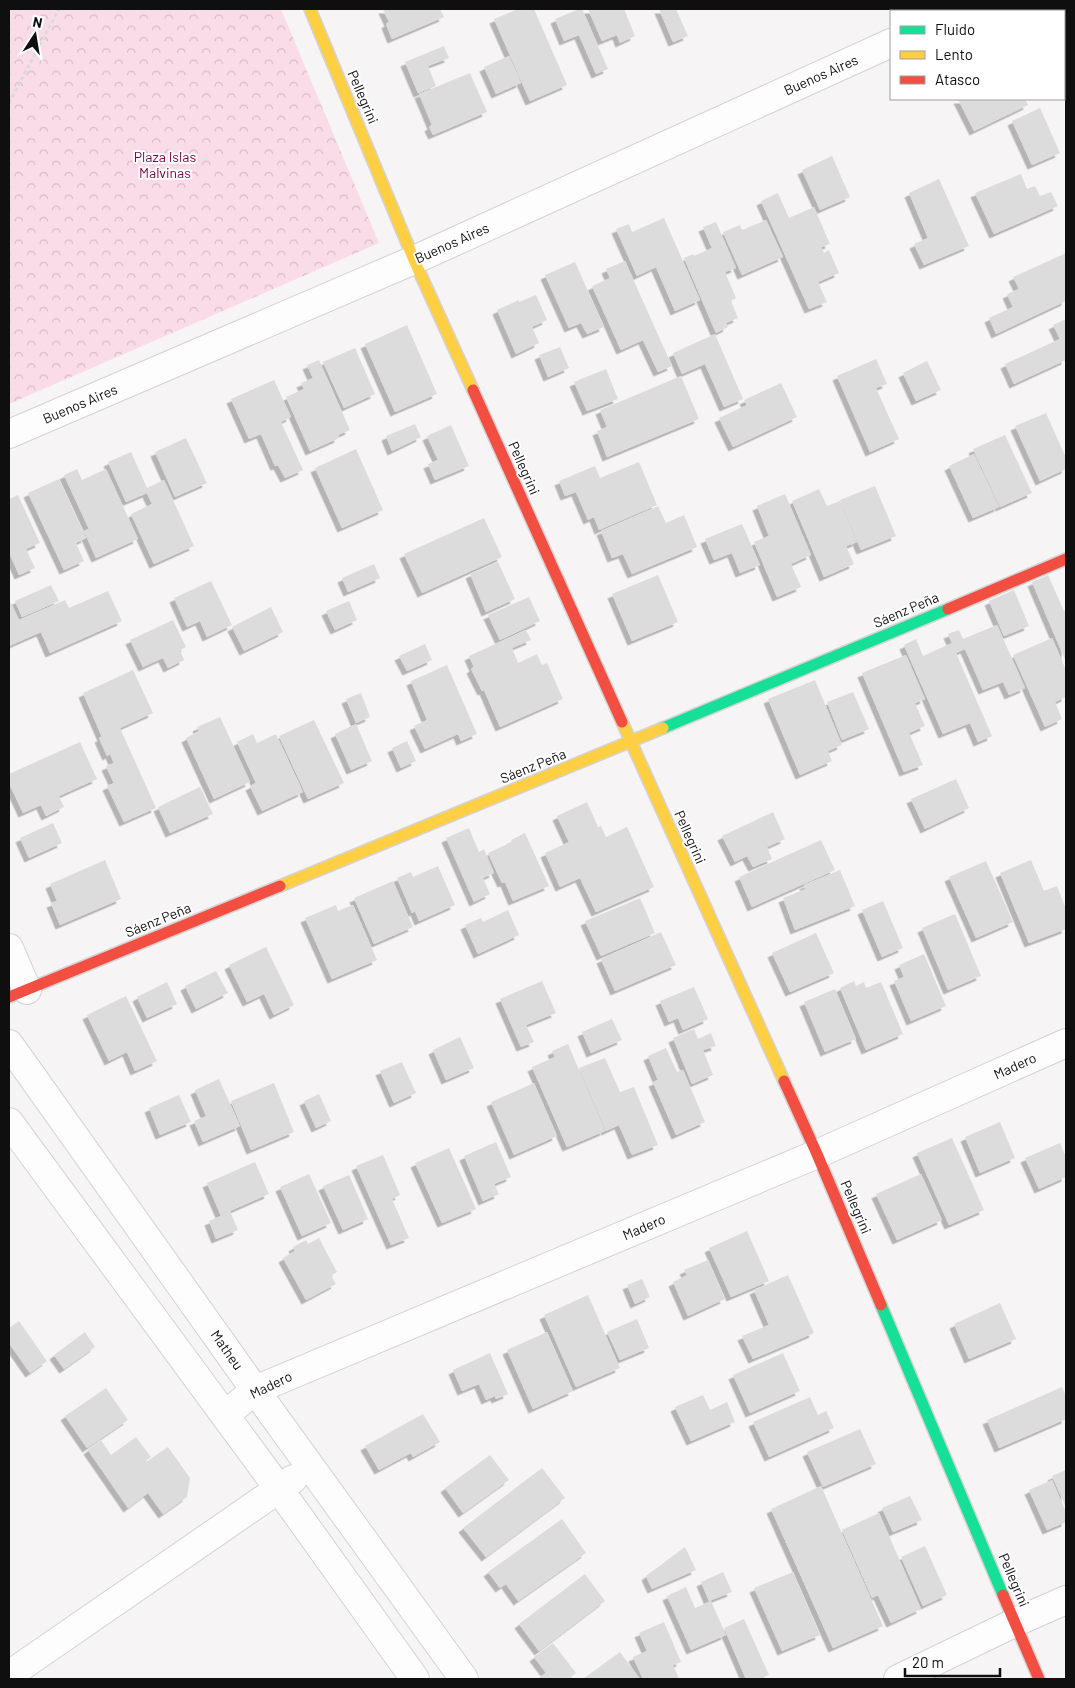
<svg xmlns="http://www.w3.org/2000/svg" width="1075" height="1688" font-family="Barlow,sans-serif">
  <defs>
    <pattern id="park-crowns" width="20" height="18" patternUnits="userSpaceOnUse" patternTransform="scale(1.25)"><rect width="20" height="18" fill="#fadce8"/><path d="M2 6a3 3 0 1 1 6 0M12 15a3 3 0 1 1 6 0" fill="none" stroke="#d5bcc6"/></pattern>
    <filter id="shadow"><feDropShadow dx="-4.5" dy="4.5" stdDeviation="0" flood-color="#0004"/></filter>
  </defs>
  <rect width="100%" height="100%" fill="#f7f4f5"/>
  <path fill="url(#park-crowns)" d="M9,9H281L379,243L9,404Z"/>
  <path fill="#dddcdc" filter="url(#shadow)" d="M383,9H440L444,17L392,39L386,24L389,22Z
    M518,9H534L567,85L530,101L494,19Z
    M579,9H582L608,69L596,74L579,35L564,41L555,19Z
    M588,9H624L635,36L620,43L617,35L602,41Z
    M659,9H676L688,36L673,42Z
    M444,46L449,58L428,66L436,86L418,93L405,62Z
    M509,56L521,83L496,94L484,67Z
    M470,73L487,112L433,135L429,127L432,125L419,94Z
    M958,99H1025L1028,105L974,131Z
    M1040,108L1060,153L1032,165L1012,121Z
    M832,156L850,197L820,210L802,170Z
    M1021,174L1027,189L1035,186L1040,196L1051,192L1058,206L994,234L975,193Z
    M939,179L969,246L924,265L914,244L928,238L909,193Z
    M778,193L789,218L814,207L830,244L821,247L824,253L829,250L839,273L818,282L827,302L809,309L761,201Z
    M664,218L700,300L675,311L656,267L637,276L616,229L629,224L632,232Z
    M766,220L783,257L742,275L723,232L740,225L742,230Z
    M716,222L736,268L725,272L736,298L731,301L738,318L726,323L728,327L716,333L684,258L693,254L694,256L712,248L703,227Z
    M1066,253V301L996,334L989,318L1013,307L1007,294L1019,289L1013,277Z
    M625,261L672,366L658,372L643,340L621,350L592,286L610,278L606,269Z
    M575,262L604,327L587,334L581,323L569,328L545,275Z
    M536,295L547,320L532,327L539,343L516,354L497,310L519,300V302Z
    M1066,319V360L1014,384L1005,364L1060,339L1053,325Z
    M407,325L437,394L395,412L365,344Z
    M715,334L743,399L724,407L705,364L682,374L673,353Z
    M560,347L569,368L548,377L539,355Z
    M355,348L375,394L344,408L323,362Z
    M876,359L887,384L876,388L899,439L870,452L837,376Z
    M319,360L350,430L338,435L339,438L310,451L286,397L304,389L301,383L313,378L307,365Z
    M927,361L941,390L916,401L903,373Z
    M606,369L618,399L587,411L574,382Z
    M681,376L699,419L607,457L597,431L607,427L600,410Z
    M274,380L291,417L281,422L303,470L285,478L278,465L275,466L261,434L249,439L231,399Z
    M781,383L797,417L733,447L719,418L747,405L744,400Z
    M1046,413L1066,458V469L1040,481L1015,426Z
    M415,424L421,437L392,451L386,436Z
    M451,425L469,466L435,480L428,464L438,460L427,436Z
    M1005,435L1032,493L1000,507L973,449Z
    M186,438L207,483L175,497L155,452Z
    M356,449L383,510L342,528L315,468Z
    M131,452L147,488L164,480L194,546L154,564L131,514L152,504L147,493L126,502L108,462Z
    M974,454L999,507L973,518L949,466Z
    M639,462L657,505L599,530L594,517L588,520L576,492L565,496L559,481L595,466L600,478Z
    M77,469L82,480L106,469L138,539L96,558L84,531L89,529L64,475Z
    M59,479L86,538L76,543L84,561L64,570L28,493Z
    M875,486L896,536L861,550L840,500Z
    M819,489L827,506L840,501L857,542L846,546L854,564L824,577L792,501Z
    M785,494L811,555L791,564L801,587L777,597L754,542L769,536L757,506Z
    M18,495L40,543L26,549L35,568L19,575L9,552V499Z
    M658,506L666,523L684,515L697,547L632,574L623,554L612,558L601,531Z
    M484,518L502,557L422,593L404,554Z
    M742,524L760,565L740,573L732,553L714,560L705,539Z
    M498,562L515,599L486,612L470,574Z
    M374,564L380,578L348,592L342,578Z
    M658,575L678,622L632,641L612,594Z
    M1048,575L1064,611L1066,610V662L1032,582Z
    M211,581L232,625L207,637L200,621L187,627L174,598Z
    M51,585L59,601L22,617L15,601Z
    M1014,590L1029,626L1004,636L989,601Z
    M108,591L122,621L50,653L41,632L9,646V604L11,603L19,620L65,600L69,608Z
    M529,597L540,621L500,640L488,615Z
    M349,601L357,620L335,630L326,611Z
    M271,607L283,632L244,651L232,627Z
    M173,620L186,647L180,650L184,660L168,668L163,658L143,667L130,640Z
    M997,625L1025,688L1009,695L1003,682L983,690L965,649L956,653L992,736L978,742L970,723L943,734L904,645L916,639L923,656L952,643L948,634L959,630L963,639Z
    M526,630L531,640L512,648L518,663L537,654L542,665L547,663L563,699L500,727L484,690L482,691L471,669L474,667L469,656Z
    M1052,638L1066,670V697L1055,702L1062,719L1045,727L1013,655Z
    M425,644L432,660L407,671L399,656Z
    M906,655L925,699L915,703L925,726L909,733L923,765L904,772L862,673Z
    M447,665L477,734L461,741L458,734L425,749L414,726L427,720L411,681Z
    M133,670L153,713L120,728L156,808L124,822L107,786L114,783L106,766L114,763L110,754L107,756L99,738L102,737L83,693Z
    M815,680L842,745L828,751L832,761L800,775L768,699Z
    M853,692L869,729L842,740L827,702Z
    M361,693L370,717L356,723L346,699Z
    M220,717L250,782L214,799L186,738L199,731L197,727Z
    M314,720L344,783L308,799L279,736Z
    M356,724L372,761L351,770L335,734Z
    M253,734L257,743L276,734L303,792L262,811L250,786L256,783L237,742Z
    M407,741L416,761L401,768L392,748Z
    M80,742L97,779L59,796L64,807L46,816L41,805L23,813L9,783V774Z
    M956,779L969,808L925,829L911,799Z
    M200,787L213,814L170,833L158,807Z
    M587,802L598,827L601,826L606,837L627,827L654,887L596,912L580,878L560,887L545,853L569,842L557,816Z
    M773,812L785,839L767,847L772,859L753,867L747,856L735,862L722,836Z
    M53,823L62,843L29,858L20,838Z
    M469,828L479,852L484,849L494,873L483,878L490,894L474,902L446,838Z
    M525,833L549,886L513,901L505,882L502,883L488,853L512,842L511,840Z
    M821,840L835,870L752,907L739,877Z
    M105,860L121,899L60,925L51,903L57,901L50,884Z
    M1031,860L1044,891L1057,886L1066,909V929L1029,943L1000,873Z
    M986,861L1013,922L976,938L949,877Z
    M438,866L455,905L419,921L415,911L412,913L397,878L411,872L413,877Z
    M840,870L855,906L795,930L783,898L806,889L804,885Z
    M393,881L413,927L374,944L354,898Z
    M640,898L655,933L601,956L585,921Z
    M883,901L903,948L882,957L862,910Z
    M336,905L338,911L353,905L377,960L332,979L305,918Z
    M508,910L519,935L478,954L465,925L481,918L483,922Z
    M955,914L981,976L948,990L922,928Z
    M661,932L676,965L615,991L601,959Z
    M816,933L834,973L790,992L772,953Z
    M266,947L294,1005L274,1015L264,994L247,1002L229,965Z
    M924,954L946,1006L911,1021L894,981L904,977L899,965Z
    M216,971L228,993L196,1009L185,986Z
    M542,981L556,1013L526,1025L534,1042L521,1047L500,999Z
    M854,981L856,986L864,982L866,988L881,982L903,1034L866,1050L840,988Z
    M167,982L177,1004L147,1018L137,997Z
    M694,987L708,1019L683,1030L678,1018L669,1022L660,1001Z
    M835,989L856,1039L825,1052L804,1002Z
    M126,996L157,1061L135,1071L127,1052L109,1061L87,1015Z
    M612,1019L622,1040L591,1053L582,1032Z
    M694,1029L698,1039L711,1033L716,1046L703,1050L713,1075L692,1084L673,1038Z
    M460,1037L474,1068L446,1080L433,1050Z
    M568,1044L605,1131L567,1147L532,1067L555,1057L552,1051Z
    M666,1048L677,1072L683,1070L705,1122L676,1135L653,1082L658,1080L648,1056Z
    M605,1058L620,1092L634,1087L658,1145L632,1155L619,1125L606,1131L579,1068Z
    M402,1062L416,1093L394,1103L380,1071Z
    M219,1079L240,1126L203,1142L194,1121L206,1116L195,1090Z
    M274,1083L294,1132L251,1150L231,1101Z
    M534,1083L557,1136L514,1155L491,1102Z
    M319,1094L331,1121L316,1128L304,1101Z
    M179,1095L191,1122L160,1135L149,1108Z
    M1000,1122L1015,1158L980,1173L965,1137Z
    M952,1138L984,1210L949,1225L917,1153Z
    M496,1142L511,1177L494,1184L499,1194L483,1201L464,1156Z
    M1060,1143L1066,1157V1177L1039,1189L1025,1158Z
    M449,1148L476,1209L442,1223L415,1163Z
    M383,1155L400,1195L392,1199L409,1238L391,1245L356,1166Z
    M255,1162L269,1194L230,1211L238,1230L216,1239L209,1221L221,1216L207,1183Z
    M309,1174L331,1223L302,1236L280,1187Z
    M921,1174L942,1220L897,1240L876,1194Z
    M349,1175L368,1219L343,1230L323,1186Z
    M747,1231L769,1281L731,1297L709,1248Z
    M319,1238L337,1272L331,1276L336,1284L306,1300L283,1258L295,1251L293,1247L306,1240L308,1244Z
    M708,1260L725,1299L688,1316L673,1282L687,1275L684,1270Z
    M788,1275L814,1333L753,1359L742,1336L769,1325L754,1290Z
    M642,1279L650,1297L635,1304L627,1285Z
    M588,1295L620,1368L576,1387L544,1315Z
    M1000,1303L1016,1339L969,1359L954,1324Z
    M637,1319L649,1348L620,1360L607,1332Z
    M19,1321L47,1361L30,1373L9,1343V1328Z
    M85,1332L95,1347L64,1369L54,1355Z
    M547,1332L573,1391L533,1409L507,1350Z
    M490,1353L508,1394L496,1399L495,1396L486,1400L479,1384L462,1391L453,1370Z
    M783,1353L800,1391L750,1413L733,1375Z
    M1062,1387L1066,1396V1419L999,1448L987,1420Z
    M106,1388L128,1420L87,1448L65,1416Z
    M703,1395L710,1410L727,1402L735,1422L691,1441L675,1407Z
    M810,1397L818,1415L826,1411L834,1428L769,1457L753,1422Z
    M423,1414L440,1442L413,1457L411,1453L379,1470L365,1446Z
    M860,1429L876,1464L823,1487L807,1452Z
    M136,1437L151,1457L120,1480L168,1447L190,1478L187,1497L163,1514L148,1493L128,1508L88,1450L101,1440L111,1455Z
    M490,1455L509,1480L463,1513L445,1488Z
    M542,1468L565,1498L486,1557L463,1528Z
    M1066,1470V1507L1052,1476Z
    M1052,1480L1066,1512V1522L1047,1530L1029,1490Z
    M821,1486L883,1626L833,1648L771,1509Z
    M910,1496L922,1520L893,1532L882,1508Z
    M879,1513L921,1609L891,1623L878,1595L872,1598L842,1530Z
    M562,1519L586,1553L518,1601L506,1584L500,1588L488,1572Z
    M925,1546L947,1595L923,1606L901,1557Z
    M685,1547L696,1570L652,1589L646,1576Z
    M723,1572L732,1592L709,1601L701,1582Z
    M793,1572L820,1635L782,1651L754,1588Z
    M585,1574L605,1601L539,1651L519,1624Z
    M686,1587L695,1608L711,1601L726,1635L691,1650L667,1596Z
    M744,1619L769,1675L759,1679H746L724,1628Z
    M664,1622L681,1662L673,1665L679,1679H643L633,1657L647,1651L639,1633Z
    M553,1643L576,1673L568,1679H537L546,1673L534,1657Z
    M620,1652L640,1679H583Z"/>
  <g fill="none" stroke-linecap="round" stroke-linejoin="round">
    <defs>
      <path id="street" d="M1038,9L1039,11
        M961,11L967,9
        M1064,68L1066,73
        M9,434L414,260L891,43
        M9,948L27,990
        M9,1044L255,1390L464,1679
        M9,1122L279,1489L415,1679
        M225,1415L255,1390L817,1154L1066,1043
        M9,1675L293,1479
        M898,1679L1016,1622L1066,1600"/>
      <path id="fast" d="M663,728L948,609
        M881,1305L1003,1595"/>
      <path id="slow" d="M310,9L414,260L473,390
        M622,722L784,1081
        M280,886L663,728"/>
      <path id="jam" d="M473,390L622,722
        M948,609L1066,559
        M9,997L280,886
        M784,1081L817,1154L881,1305
        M1003,1595L1039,1679"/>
    </defs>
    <use href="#street" stroke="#d4d2d2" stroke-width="30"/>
    <use href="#fast" stroke="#d4d2d2" stroke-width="14"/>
    <use href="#slow" stroke="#d4d2d2" stroke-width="14"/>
    <use href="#jam" stroke="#d4d2d2" stroke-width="14"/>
    <path stroke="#dbdada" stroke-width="3" stroke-dasharray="4 2.5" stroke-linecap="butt" d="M9,103L59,9"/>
    <use href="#street" stroke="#fefdfe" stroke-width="28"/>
    <use href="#fast" stroke="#16e098" stroke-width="11"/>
    <use href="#slow" stroke="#ffcf43" stroke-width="11"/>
    <use href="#jam" stroke="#f24e42" stroke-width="11"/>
  </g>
  <g text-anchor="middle" stroke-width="4" stroke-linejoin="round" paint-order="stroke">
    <g font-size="14" fill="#100f0f" stroke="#fff">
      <text transform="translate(821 75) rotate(-24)" y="5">Buenos Aires</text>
      <text transform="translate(363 97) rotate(67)" y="5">Pellegrini</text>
      <text transform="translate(452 243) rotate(-24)" y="5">Buenos Aires</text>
      <text transform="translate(80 404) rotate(-23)" y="5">Buenos Aires</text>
      <text transform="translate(524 468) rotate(66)" y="5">Pellegrini</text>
      <text transform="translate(906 610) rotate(-23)" y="5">Sáenz Peña</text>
      <text transform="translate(533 766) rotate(-22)" y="5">Sáenz Peña</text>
      <text transform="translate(690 837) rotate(66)" y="5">Pellegrini</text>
      <text transform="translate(158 920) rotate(-22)" y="5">Sáenz Peña</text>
      <text transform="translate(1015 1066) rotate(-24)" y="5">Madero</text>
      <text transform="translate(856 1207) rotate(67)" y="5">Pellegrini</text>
      <text transform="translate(644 1227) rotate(-23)" y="5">Madero</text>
      <text transform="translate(227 1350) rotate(55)" y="5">Matheu</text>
      <text transform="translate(271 1385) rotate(-26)" y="5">Madero</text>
      <text transform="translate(1014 1580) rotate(67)" y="5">Pellegrini</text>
    </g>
    <g font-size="14" fill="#760448" stroke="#fff">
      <text x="165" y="162">Plaza Islas<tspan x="165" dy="16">Malvinas</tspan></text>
    </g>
  </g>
  <rect width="1075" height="1688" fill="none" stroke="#100f0f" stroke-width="20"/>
  <rect x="890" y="10" width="175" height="90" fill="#ffffff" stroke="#9f9f9f"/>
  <rect x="900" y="26" width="25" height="8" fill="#16e098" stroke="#9f9f9f"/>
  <text x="935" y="35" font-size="15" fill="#100f0f">Fluido</text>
  <rect x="900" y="51" width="25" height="8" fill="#ffcf43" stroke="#9f9f9f"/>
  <text x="935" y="60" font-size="15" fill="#100f0f">Lento</text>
  <rect x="900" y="76" width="25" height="8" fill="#f24e42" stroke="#9f9f9f"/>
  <text x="935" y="85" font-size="15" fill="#100f0f">Atasco</text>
  <g transform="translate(35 35) rotate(12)" stroke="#ffffff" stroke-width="4" paint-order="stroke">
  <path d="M0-4L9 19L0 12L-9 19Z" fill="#100f0f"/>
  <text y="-8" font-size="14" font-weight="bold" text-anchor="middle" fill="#100f0f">N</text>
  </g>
  <path d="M905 1668v8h95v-8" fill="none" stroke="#100f0f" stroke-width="2.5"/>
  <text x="912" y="1668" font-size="15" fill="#100f0f" stroke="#ffffff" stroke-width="4" paint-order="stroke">20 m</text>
</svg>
